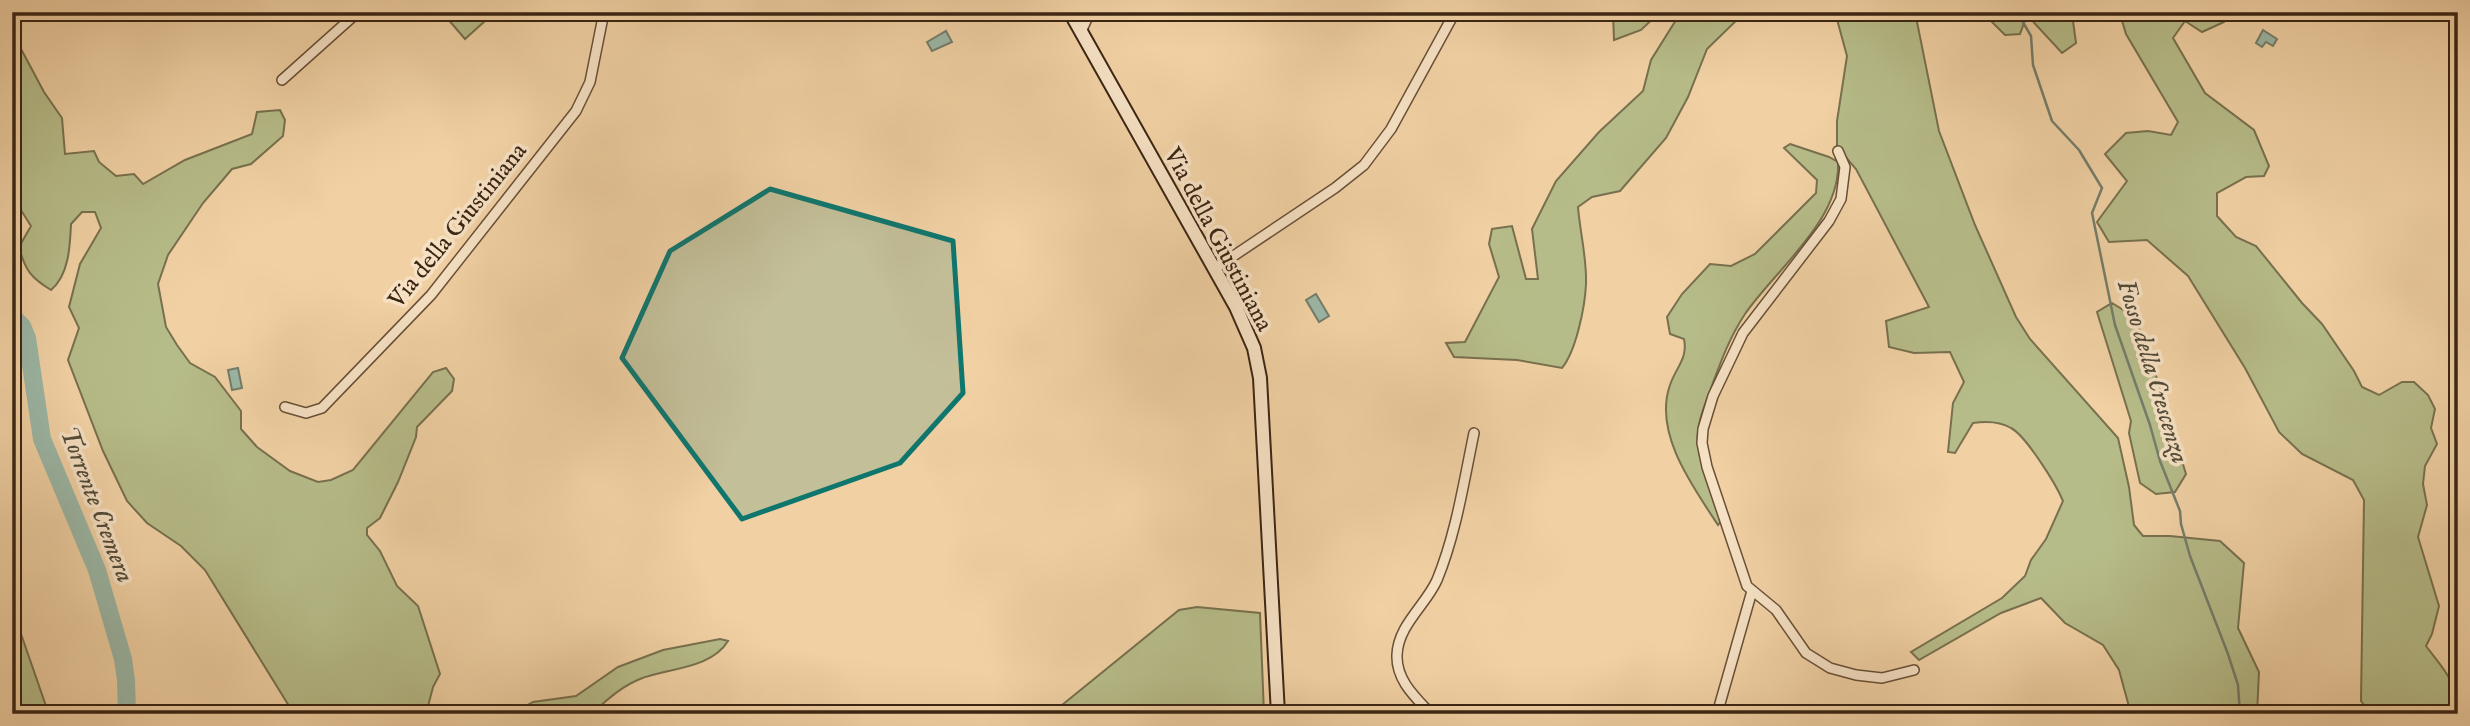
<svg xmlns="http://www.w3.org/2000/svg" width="2470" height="726" font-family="'IM FELL English',serif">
  <rect width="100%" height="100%" fill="#f1d1a4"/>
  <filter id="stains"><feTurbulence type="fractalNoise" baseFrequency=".00286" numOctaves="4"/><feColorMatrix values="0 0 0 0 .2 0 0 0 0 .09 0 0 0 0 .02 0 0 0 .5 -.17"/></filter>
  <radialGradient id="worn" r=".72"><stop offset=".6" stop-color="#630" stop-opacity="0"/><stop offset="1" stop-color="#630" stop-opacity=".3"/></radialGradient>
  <path fill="#b6bc89" stroke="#78704e" stroke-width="2" d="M454,12H495L465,39L447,18Z
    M1613,12H1660L1641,30L1614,40Z
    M1681,12H1745L1707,49L1688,97L1666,138L1620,191L1592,197L1578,207C1580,232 1587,259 1586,284C1585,307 1576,351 1562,368L1517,360L1454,357L1446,343L1465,342L1499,277L1489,244L1492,229L1512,226L1526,279H1538L1532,229L1556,181L1599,132L1643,91L1651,60Z
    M1835,12H1915L1939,131L1975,225L2016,317L2030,339L2118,438L2129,487L2134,525L2143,536H2170L2220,541L2244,563L2238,628L2259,672L2257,714H2131L2119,670L2103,645L2065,623L2041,598L2001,613L1919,660L1911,652L2002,598L2025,576L2031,560L2046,539L2063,501C2056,484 2026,436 2011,428C1999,421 1986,421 1973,423L1955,453L1948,452L1953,403L1964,382L1950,352L1914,353L1889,347L1886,321L1929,307L1856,169L1837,147V121L1847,56Z
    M1988,12H2078L2073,21L2076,43L2062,53L2027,15L2020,34L2005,35L1991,21Z
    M2122,12H2226L2224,22L2202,32L2185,21L2173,38L2205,93L2254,130L2269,166L2264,176L2246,177L2217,193V216L2236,237L2256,246L2302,303L2322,324L2354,371L2362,387L2379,395L2402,382H2414L2428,395L2435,409L2431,428L2437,444L2425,466L2423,484L2427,505L2418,537L2439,606L2432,634L2426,646C2444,670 2458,682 2458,714H2371L2361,701L2364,500L2353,480L2302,454L2279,432L2245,368L2188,276L2147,240L2109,242L2097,222L2127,181L2105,154L2126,133L2148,131L2171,135L2178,122L2126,34L2120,14Z
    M12,32L44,92L62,118L65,154L94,151L99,162L116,176L134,174L143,184L185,160L252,134L257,112L280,110L285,120L283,136L251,164L232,169L203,203L168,255L158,284L166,327L177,345L190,363L215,377L241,411V429L257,447L290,471L318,482L331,480L353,470L433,372L446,368L454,379L452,391L417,427L416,437L398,482L380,518L367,528V535L380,551L397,586L418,606L440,674L433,687L426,714H294L205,570L181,546L147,523L127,501L103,451L68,360L79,328L69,307L80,264L101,228L95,212H82L71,224C70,246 69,275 51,290C31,278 25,270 19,247L31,226L12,196Z
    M1790,144L1829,157L1838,162C1841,220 1776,269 1745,314C1729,338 1720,364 1710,391C1704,407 1696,426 1698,443C1700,469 1714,496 1722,520L1718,525C1693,487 1653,433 1670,385C1676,367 1688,359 1684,339L1670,334L1667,317L1682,294L1710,264L1731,266L1755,254L1816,193L1817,180L1784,148Z
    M2112,303L2133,316L2146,343L2186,474L2175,492L2156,494L2140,483L2129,433L2131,421L2097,312Z
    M1197,607L1260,613L1264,714H1051L1179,610Z
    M12,608L46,706L48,714H12Z
    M720,639L728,641C711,669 668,668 640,679C622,686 606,700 592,714H512L533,702L576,696L618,667L663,650Z"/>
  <path fill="#9bb7a6" stroke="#747d6b" stroke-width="2" d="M2263,30L2277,39L2273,46L2266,42L2262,47L2256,43Z
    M946,31L952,42L932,51L927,42Z
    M1316,294L1329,316L1319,322L1306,300Z
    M238,368L242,388L232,390L228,370Z"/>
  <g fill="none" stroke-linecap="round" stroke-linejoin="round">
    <path stroke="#747d6b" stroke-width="2.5" d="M2017,12L2031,36L2033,65L2052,121L2079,150L2102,188L2092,213L2115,325L2150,425L2160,461L2180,511L2181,524L2190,556L2228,654L2238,685L2240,714"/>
    <path stroke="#9bb7a6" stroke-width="18" d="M12,316L22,326L27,338L42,439L97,570L123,659L126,680L127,714"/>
    <defs>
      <path id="street" d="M1081,32L1090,12
        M282,80L358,12
        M1838,151L1845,167L1841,199L1829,221L1743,333L1713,396L1703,429L1702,443L1707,467L1747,586L1776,610L1806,653L1830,668L1856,675L1882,678L1914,670
        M1214,269L1335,188L1364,165L1391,129L1455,12
        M285,407L306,413L322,408L431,295L576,111L590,82L604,12
        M1431,714C1415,697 1396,680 1397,655C1398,625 1426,605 1437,580C1456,534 1464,481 1474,433
        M1717,714L1752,591"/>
      <path id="secondary" d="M1070,12L1236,307L1254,348L1260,378L1278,714"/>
    </defs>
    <use href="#street" stroke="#685037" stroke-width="12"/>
    <use href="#secondary" stroke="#3a2513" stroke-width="16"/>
    <use href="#street" stroke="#f6e1c4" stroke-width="9"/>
    <use href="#secondary" stroke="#f6e1c4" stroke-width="12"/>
  </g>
  <path fill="#0f766e" fill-opacity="0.2" stroke="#0f766e" stroke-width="5" stroke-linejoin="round" d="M770,189L953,241L963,393L900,463L742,519L622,358L670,251Z"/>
  <g text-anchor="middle" stroke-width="7" stroke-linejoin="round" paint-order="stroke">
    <g font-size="24" fill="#3a2513" stroke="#f6e1c4">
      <text transform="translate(457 225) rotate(-51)" y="8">Via della Giustiniana</text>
      <text transform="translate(1219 239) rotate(62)" y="8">Via della Giustiniana</text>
    </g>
    <g font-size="26" font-style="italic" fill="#524a38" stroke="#f6e1c4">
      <text transform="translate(2154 371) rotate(73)" y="9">Fosso della Crescenza</text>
      <text transform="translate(98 504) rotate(69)" y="9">Torrente Cremera</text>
    </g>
  </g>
  <rect width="2470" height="726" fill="none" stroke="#f1d1a4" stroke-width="42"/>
  <rect x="14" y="14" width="2442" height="698" fill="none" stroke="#3a2513" stroke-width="3.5"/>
  <rect x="21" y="21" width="2428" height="684" fill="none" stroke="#3a2513" stroke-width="2"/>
  <rect width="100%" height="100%" filter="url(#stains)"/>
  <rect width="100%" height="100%" fill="url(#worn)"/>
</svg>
